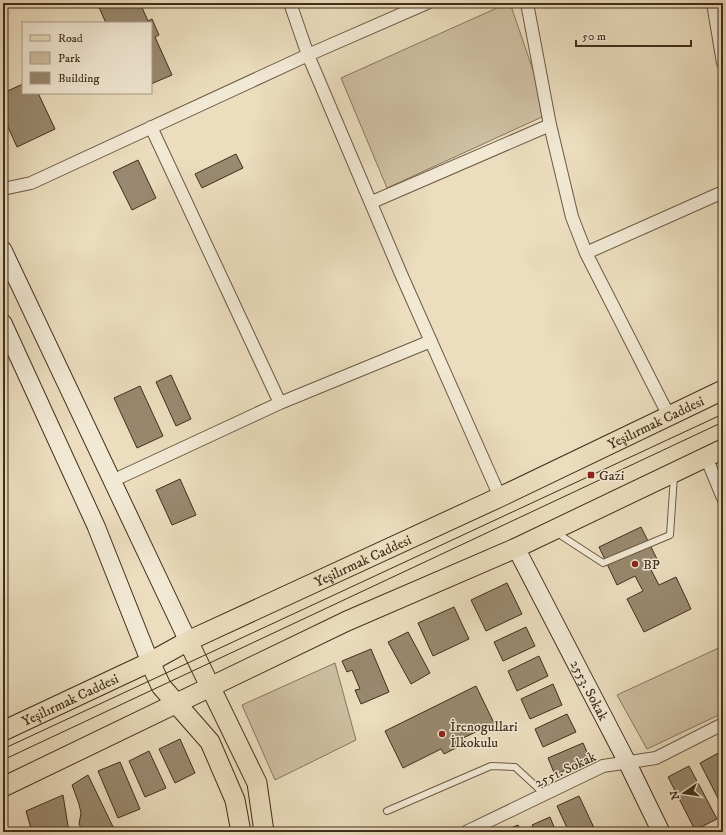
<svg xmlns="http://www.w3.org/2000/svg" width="726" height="835" font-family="'IM FELL DW Pica',serif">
  <rect width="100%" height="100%" fill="#ebddbe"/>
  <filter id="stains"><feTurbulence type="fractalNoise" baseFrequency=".005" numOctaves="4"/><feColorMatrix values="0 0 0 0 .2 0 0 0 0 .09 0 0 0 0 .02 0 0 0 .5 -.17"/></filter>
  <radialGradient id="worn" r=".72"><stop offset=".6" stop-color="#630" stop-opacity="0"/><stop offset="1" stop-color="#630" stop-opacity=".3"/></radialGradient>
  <path fill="#cebfa2" stroke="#88765e" d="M508,3H510L538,85L542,117L387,188L341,78Z
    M723,646V713L647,749L617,695Z
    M335,663L356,740L275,780L242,705Z"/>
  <path fill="#998970" stroke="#412e1b" d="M97,3H140L148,21L152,19L159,35L155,37L172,75L151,84V23H106Z
    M23,84V93H38L55,129L17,147L3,116V93Z
    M236,154L243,168L202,188L195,174Z
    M138,160L156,198L132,210L113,172Z
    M171,375L191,419L176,426L156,382Z
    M140,386L163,436L137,448L114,398Z
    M180,479L196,515L172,525L156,490Z
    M641,527L659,563L650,568L659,585L676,577L691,609L644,632L627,599L643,591L635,576L617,585L599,547Z
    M507,583L522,614L486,631L471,600Z
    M454,607L469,639L433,656L418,623Z
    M526,627L535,646L503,661L494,642Z
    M408,632L430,673L411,684L388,642Z
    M371,649L389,692L361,704L355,690L360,689L352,670L347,672L342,661Z
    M539,656L548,676L517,691L508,671Z
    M553,684L562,705L530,719L521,699Z
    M476,686L494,723L455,742L458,747L444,754L441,749L403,768L385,731Z
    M567,714L576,732L543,747L535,729Z
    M180,739L195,773L175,783L159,749Z
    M583,743L590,759L555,775L548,758Z
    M149,751L166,788L145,797L129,761Z
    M722,751L723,753V808L700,763Z
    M120,762L140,809L118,818L98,771Z
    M689,766L717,819L695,830L668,777Z
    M88,775L115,831L113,832H83L79,824L81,813L79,804L72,785Z
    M63,795L69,832H32L26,811Z
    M579,796L596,832H569L557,806Z
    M550,817L556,832H535L532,825Z
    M518,825L521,832H502Z"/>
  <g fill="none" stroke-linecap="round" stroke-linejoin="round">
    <defs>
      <path id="lane" d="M557,533L603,563L670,535L674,476
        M387,811L491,766L515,767L538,788L543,795"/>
      <path id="street" d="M290,3L308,55L401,274L500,497
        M527,3L550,125L572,217L586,253L669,416
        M713,3L723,63
        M151,127L280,403
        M3,189L31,183L308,55L427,3
        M372,202L550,125
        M586,253L723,192
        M706,457L723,498
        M112,481L280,403L431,341
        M466,832L603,766L656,758L723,724"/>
      <g id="secondary">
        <path d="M3,250L188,641"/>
        <path d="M3,323L96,526L150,662"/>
        <path id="s1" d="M516,548L627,762L661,832"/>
      </g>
      <g id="primary">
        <path d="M188,641L257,783L264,832"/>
        <path d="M150,662L161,686L210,742L235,800L241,832"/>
        <path id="s2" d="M3,731L150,662L188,641L500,497L723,390"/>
        <path d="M3,787L347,621L516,548L723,449"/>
      </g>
    </defs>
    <use href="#lane" stroke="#6c5a44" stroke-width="8"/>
    <use href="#street" stroke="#6c5a44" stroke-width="14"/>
    <use href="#secondary" stroke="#412e1b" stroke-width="19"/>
    <use href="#primary" stroke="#412e1b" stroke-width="21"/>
    <use href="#lane" stroke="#f2e9d5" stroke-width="6"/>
    <use href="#street" stroke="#f2e9d5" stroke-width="12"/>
    <use href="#secondary" stroke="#f2e9d5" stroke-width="17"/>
    <use href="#primary" stroke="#ebddbe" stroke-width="19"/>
    <path stroke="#412e1b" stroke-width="1" d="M3,749L723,414
      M3,760L723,422"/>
  </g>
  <g fill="#8f2418" stroke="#f2e9d5" stroke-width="1.5">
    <rect x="587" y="471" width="8" height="8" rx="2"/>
    <circle cx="635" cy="564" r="4"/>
    <circle cx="442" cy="734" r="4"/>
  </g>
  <g text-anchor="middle" stroke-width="3" stroke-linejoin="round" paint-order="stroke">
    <g font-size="14" fill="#412e1b" stroke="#f2e9d5">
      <text dy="5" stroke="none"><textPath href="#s2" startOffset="722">Yeşilırmak Caddesi</textPath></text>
      <text dy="5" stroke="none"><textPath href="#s2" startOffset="398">Yeşilırmak Caddesi</textPath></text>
      <text dy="5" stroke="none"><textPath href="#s1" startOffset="160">2553. Sokak</textPath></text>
      <text dy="5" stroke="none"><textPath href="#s2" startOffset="74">Yeşilırmak Caddesi</textPath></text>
      <text transform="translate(565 769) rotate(-25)" y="5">2551. Sokak</text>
    </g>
    <g font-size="14" fill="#412e1b" stroke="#f2e9d5" text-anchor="start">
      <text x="599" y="480">Gazi</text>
      <text x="643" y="569">BP</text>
      <text x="450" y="731">İrenogullari<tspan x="450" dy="16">İlkokulu</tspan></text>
    </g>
  </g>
  <rect width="726" height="835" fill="none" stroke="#ebddbe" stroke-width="16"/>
  <rect x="4" y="4" width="718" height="827" fill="none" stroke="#412e1b" stroke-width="2"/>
  <rect x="8" y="8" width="710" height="819" fill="none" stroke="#412e1b"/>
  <rect x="22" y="22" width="130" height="72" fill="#f2e9d5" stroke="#ab9e8b"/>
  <rect x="30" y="35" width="20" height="6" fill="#ebddbe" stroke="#ab9e8b"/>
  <text x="58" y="42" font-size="12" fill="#412e1b">Road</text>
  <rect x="30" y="52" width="20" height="12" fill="#cebfa2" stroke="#ab9e8b"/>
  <text x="58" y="62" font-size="12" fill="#412e1b">Park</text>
  <rect x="30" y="72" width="20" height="12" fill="#998970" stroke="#ab9e8b"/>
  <text x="58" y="82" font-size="12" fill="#412e1b">Building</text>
  <g transform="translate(684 793) rotate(257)" stroke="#f2e9d5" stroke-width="3" paint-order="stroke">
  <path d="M0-3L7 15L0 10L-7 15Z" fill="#412e1b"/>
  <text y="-6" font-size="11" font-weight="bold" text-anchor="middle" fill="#412e1b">N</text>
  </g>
  <path d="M576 40v6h115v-6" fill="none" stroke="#412e1b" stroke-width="2"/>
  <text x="582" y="40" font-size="12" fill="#412e1b" stroke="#f2e9d5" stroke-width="3" paint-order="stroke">50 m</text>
  <rect width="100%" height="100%" filter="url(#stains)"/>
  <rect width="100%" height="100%" fill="url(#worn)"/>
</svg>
